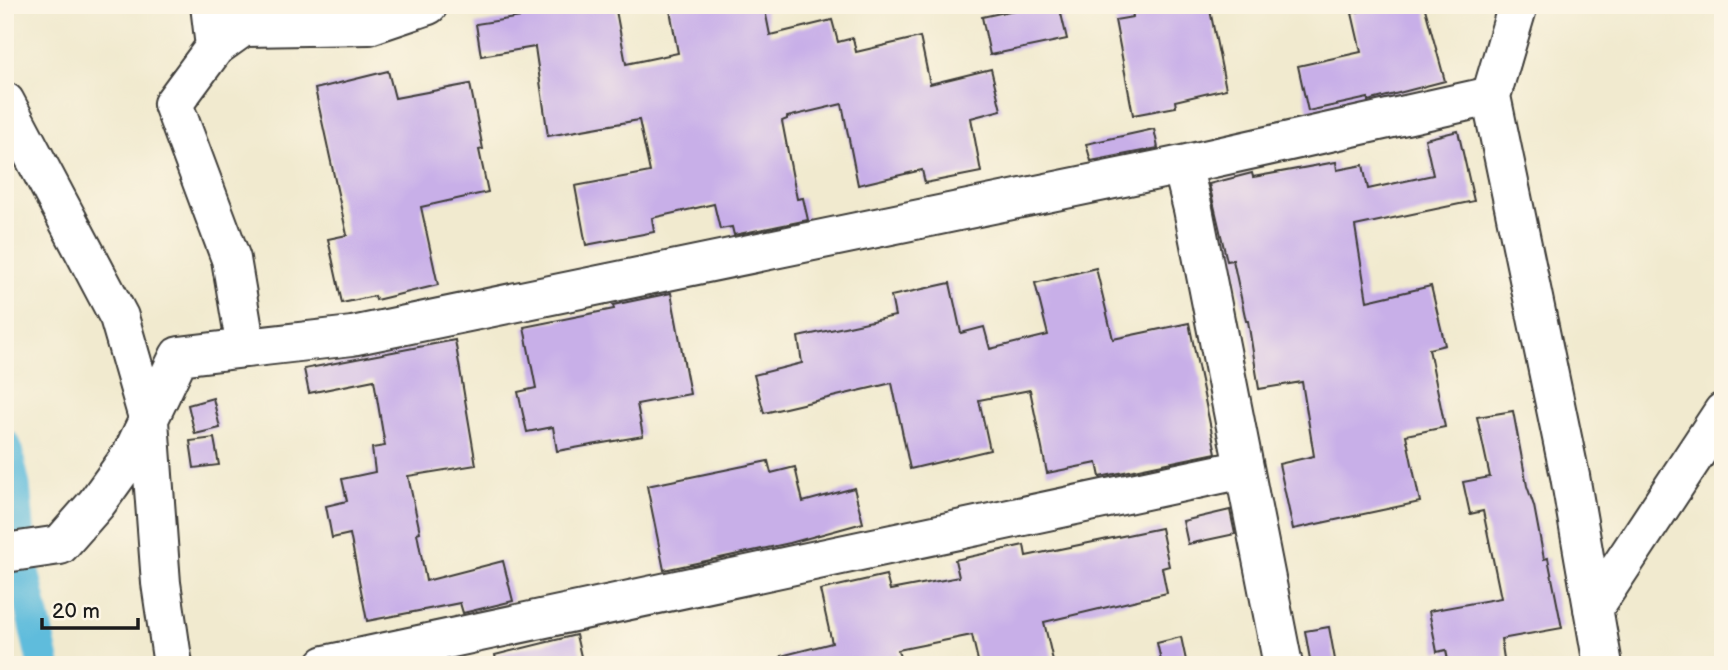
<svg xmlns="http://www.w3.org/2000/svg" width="1728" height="670" font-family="'Balsamiq Sans',sans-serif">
  <rect width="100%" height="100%" fill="#fcf5e5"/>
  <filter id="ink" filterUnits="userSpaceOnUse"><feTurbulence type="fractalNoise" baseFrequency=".0143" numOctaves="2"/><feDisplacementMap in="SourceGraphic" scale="14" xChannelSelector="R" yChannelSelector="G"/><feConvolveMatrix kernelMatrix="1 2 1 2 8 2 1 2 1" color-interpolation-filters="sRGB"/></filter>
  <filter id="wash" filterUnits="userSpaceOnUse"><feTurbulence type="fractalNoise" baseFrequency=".00686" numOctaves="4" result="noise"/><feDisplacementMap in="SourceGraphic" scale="28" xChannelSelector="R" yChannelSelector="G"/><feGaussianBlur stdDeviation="1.57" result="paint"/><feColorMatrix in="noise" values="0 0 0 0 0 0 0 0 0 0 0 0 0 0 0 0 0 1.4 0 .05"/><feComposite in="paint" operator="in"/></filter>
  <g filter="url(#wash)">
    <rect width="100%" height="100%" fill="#f1eacf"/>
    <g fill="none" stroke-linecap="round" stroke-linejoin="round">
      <path stroke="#5ebcdc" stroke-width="33" d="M5,446L14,486L22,567L44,665"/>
    </g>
    <g id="blocks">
      <path fill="#c8afe8" d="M553,5H615L626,64L678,53L669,5H764L770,35L832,20L838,42L853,38L856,52L920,37L930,84L991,69L1001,110L971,118L981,172L925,183L922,170L858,185L842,104L787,117V119L782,121L797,199L803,198L808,220L734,235L732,227L720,229L714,204L652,218L654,232L586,245L575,186L650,172L639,120L548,136L535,47L481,56L476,24L554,12Z
        M1038,5H1059L1067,39L990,55L982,17Z
        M1131,5H1209L1226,89L1175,101L1176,107L1133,115L1115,20L1133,17Z
        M1368,5H1424L1445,81L1368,101V98L1308,111L1298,66L1361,52L1352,13L1369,9Z
        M388,71L395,98L470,84L483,149L479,150L488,192L421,207L438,285L376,300L375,296L342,303L328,239L347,235L315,89Z
        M1154,129L1158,148L1091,161L1086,144Z
        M1458,131L1474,201L1355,226L1367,301L1431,286L1445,345L1429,349L1445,427L1406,435L1420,502L1293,529L1279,464L1314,456L1302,382L1259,389L1248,321H1246L1233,260L1227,261L1209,184L1252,173L1253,177L1336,162L1337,170L1363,165L1368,189L1433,175L1425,139Z
        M1096,268L1113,339L1189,323L1216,453L1100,477L1097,463L1047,473L1030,390L979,400L990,450L910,469L892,383L764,413L754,375L802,363L798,337L895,316L891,296L950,283L961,333L984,327L990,349L1048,335L1035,283Z
        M671,293L690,394L637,404L643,436L557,451L553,427L527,432L518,392L536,388L524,327L614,309L613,305Z
        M455,340L476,465L408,476L420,532L417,533L426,581L503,561L513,601L463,613L460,603L367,621L350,534L332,538L326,506L347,501L342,479L375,472L372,448L385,446L374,380L309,393L304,369Z
        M213,398L220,428L195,434L188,405Z
        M1513,411L1527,486L1534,506L1544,559L1548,558L1562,628L1501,639L1505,665H1449L1446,650L1437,652L1429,611L1501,598L1483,511L1470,514L1463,482L1490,477L1477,417Z
        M214,438L219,465L194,468L190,441Z
        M768,461L771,473L795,467L803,502L854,488L863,523L790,543L664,570L647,486Z
        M1230,510L1235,534L1188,544L1183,521Z
        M1161,528L1169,566L1162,568L1167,593L1044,622L1054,665H979L972,635L898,650L902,665H782L781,656L832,643L820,590L886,575L890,590L959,577L955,560L1024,545L1026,556Z
        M1329,627L1336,665H1311L1305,631Z
        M576,635L583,665H497L495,655Z
        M1181,637L1187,665H1162L1157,643Z"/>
    </g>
  </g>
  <g filter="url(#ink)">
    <use href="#blocks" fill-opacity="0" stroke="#3c3b37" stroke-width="2"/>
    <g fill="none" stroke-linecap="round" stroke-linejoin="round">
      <defs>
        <path id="minor" d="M210,5L215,47
          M1518,5L1491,96L1570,476L1603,665
          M5,102L119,317L149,421L161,583L173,665
          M1182,165L1193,209L1283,665
          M246,348L352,336L1182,165L1491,96
          M5,553L60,545L96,504L132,454L179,356L246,348L231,259L173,104L215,47L243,27L369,25L428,5
          M1593,609L1723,412
          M325,665L1244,469"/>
      </defs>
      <use href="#minor" stroke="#3c3b37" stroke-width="42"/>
      <use href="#minor" stroke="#fff" stroke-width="38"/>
    </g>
  </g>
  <rect width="1728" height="670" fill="none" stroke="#fcf5e5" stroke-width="28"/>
  <path d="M42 618v10h96v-10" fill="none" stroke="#1c1c1c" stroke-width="3.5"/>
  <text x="52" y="618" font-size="21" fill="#1c1c1c" stroke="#fcf5e5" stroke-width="5" paint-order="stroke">20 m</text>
</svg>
